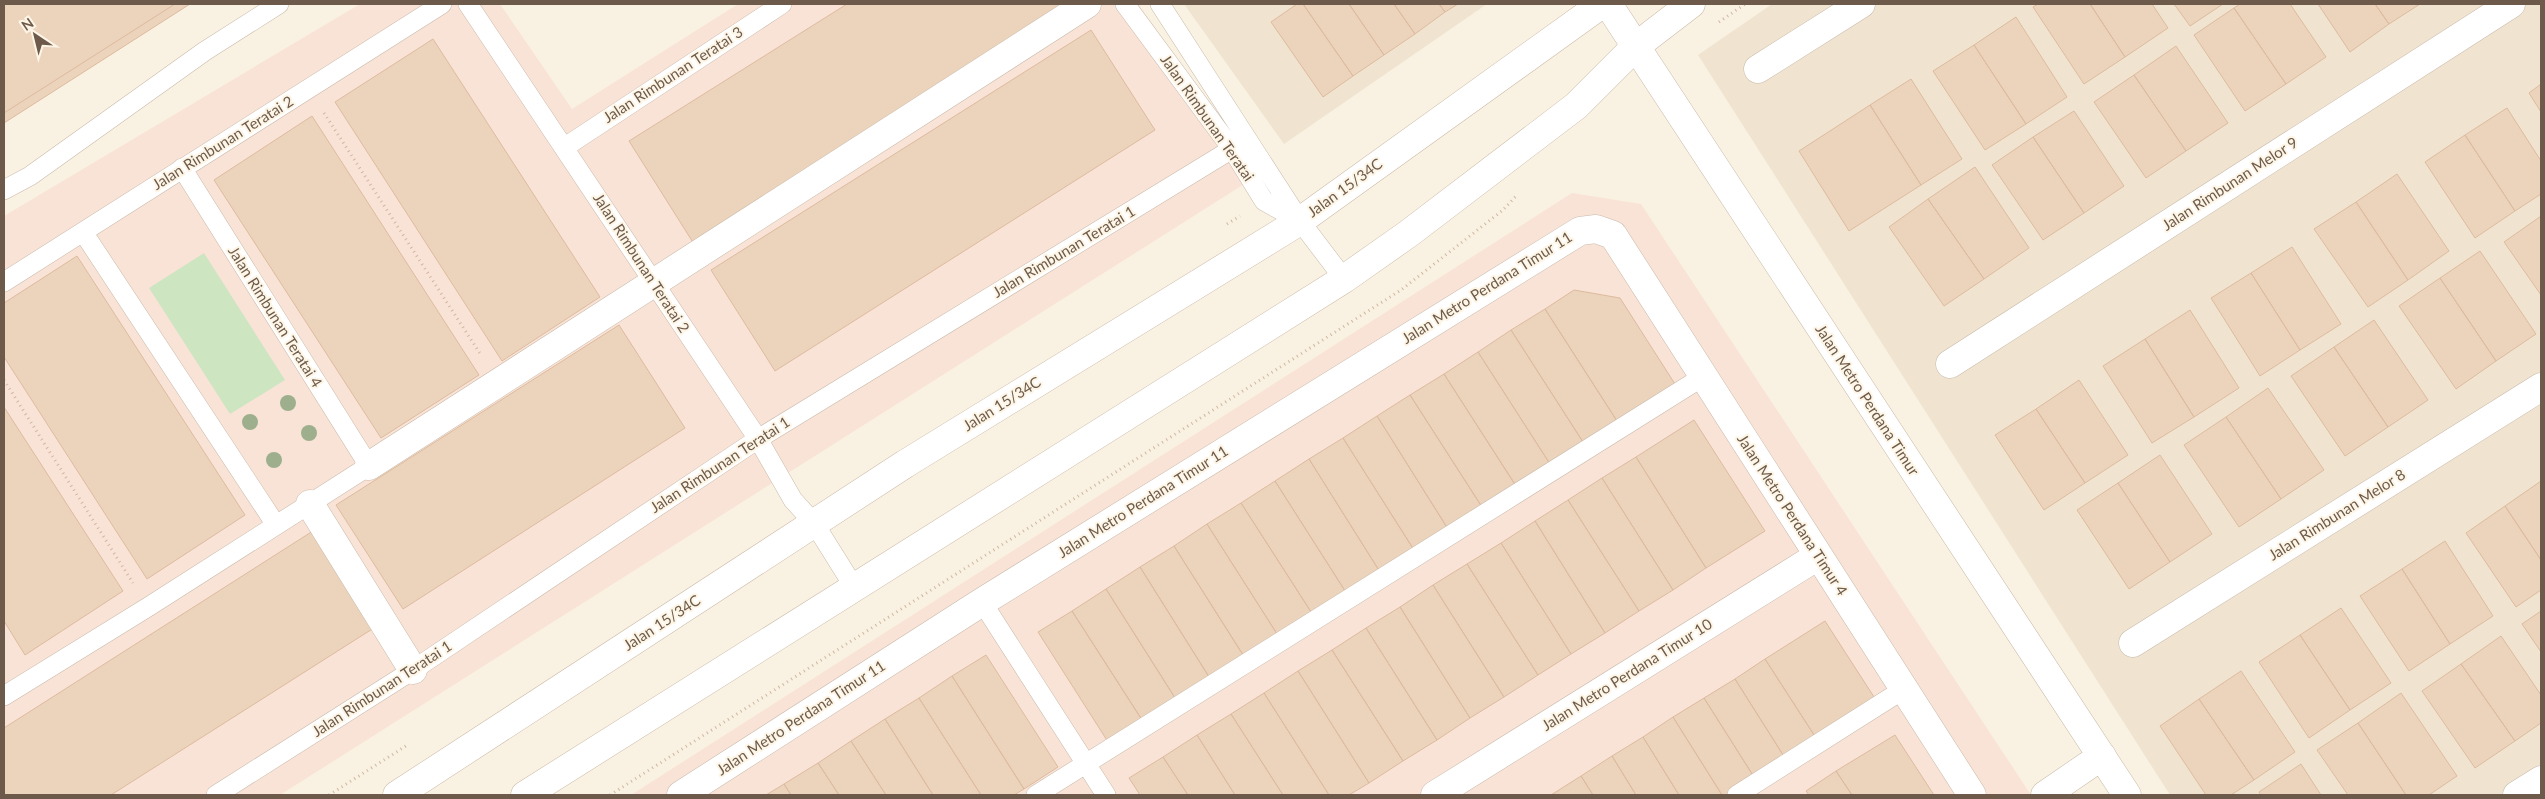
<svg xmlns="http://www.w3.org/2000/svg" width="2545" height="799" font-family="Lato,sans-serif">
  <rect width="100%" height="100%" fill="#f9f2e2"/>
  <path fill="#f0e4d1" d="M1184,4H1487L1284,144Z
    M1772,4H2541V795H2170L1698,55Z"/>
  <path fill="#f9e3d6" d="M360,4H500L572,109L738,4H1138L1260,174L280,795H4V216Z
    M1572,193L1641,204L2031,795H631Z"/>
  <path fill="#cee5c2" d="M204,253L285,380L230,414L149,288Z"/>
  <path fill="#ecd3bc" stroke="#ddbb9e" d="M4,4H190L4,123Z
    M4,4H175L4,113Z
    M847,4H1075L694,244L629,141Z
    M1297,4H1303L1353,76L1323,97L1271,22Z
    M1303,4H1349L1384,55L1353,76Z
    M1349,4H1394L1415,34L1384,55Z
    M1394,4H1439L1445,12L1415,34Z
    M1439,4H1458L1445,12Z
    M2038,4H2090L2125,57L2084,84L2033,7Z
    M2090,4H2152L2168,28L2125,57Z
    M2174,4H2223L2190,26Z
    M2240,4H2290L2326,57L2286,84L2234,8Z
    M2318,4H2375L2389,24L2350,52Z
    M2375,4H2420L2389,24Z
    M2234,8L2286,84L2245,111L2194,35Z
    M2016,17L2067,97L2026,124L1974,45Z
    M1091,30L1155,130L775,371L711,270Z
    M433,39L600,297L502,361L335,102Z
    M1974,45L2026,124L1985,150L1933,71Z
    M2176,46L2228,123L2186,151L2134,75Z
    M2134,75L2186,151L2146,178L2094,102Z
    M1911,79L1962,159L1921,185L1870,105Z
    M2541,84V112L2529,93Z
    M1870,105L1921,185L1849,231L1799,151Z
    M2507,108L2541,161V194L2515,211L2465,135Z
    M2074,111L2124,186L2084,213L2033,137Z
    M312,116L479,375L381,438L214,180Z
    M2465,135L2515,211L2475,238L2425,162Z
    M2033,137L2084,213L2043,240L1992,165Z
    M1975,167L2029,248L1984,279L1928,199Z
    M2397,174L2449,251L2408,280L2356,202Z
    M1928,199L1984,279L1944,306L1889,227Z
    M2356,202L2408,280L2368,307L2314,229Z
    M2541,216V295L2504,242Z
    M2292,247L2341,324L2300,350L2251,273Z
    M2480,251L2536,334L2496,361L2440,278Z
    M77,256L245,515L147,579L4,357V303Z
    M2251,273L2300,350L2260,376L2211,298Z
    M2440,278L2496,361L2456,389L2399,306Z
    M1574,290L1620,298L1675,384L1617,421L1545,309Z
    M1545,309L1617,421L1583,442L1511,330Z
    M2190,310L2239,388L2194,417L2145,339Z
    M2374,320L2428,400L2388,427L2334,347Z
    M619,325L685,428L403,609L336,505Z
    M1511,330L1583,442L1550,464L1478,352Z
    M2145,339L2194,417L2152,443L2103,366Z
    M2334,347L2388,427L2345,456L2291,376Z
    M1478,352L1550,464L1516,486L1444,374Z
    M1444,374L1516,486L1482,507L1410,395Z
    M2079,380L2128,455L2085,483L2036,409Z
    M2268,388L2324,470L2281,499L2226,417Z
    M1410,395L1482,507L1448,529L1377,416Z
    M4,407L123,591L25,655L4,621Z
    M2036,409L2085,483L2044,510L1995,435Z
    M1377,416L1448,529L1414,550L1343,438Z
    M2226,417L2281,499L2239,527L2184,445Z
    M1694,420L1765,531L1706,568L1636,457Z
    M1343,438L1414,550L1380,572L1309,459Z
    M2160,455L2212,534L2170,562L2118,483Z
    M1636,457L1706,568L1673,590L1602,478Z
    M1309,459L1380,572L1347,594L1275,481Z
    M1602,478L1673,590L1639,611L1568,500Z
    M1275,481L1347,594L1313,615L1241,503Z
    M2541,481V560L2505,506Z
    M2118,483L2170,562L2129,589L2077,510Z
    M1568,500L1639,611L1605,633L1535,521Z
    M1241,503L1313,615L1279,637L1207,524Z
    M2505,506L2541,560V590L2516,607L2466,533Z
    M1535,521L1605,633L1571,654L1501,543Z
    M1207,524L1279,637L1245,658L1174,546Z
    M316,529L377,626L111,795H4V728Z
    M2445,541L2493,616L2450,644L2402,569Z
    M1501,543L1571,654L1538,675L1467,564Z
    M1174,546L1245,658L1211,680L1140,567Z
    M1467,564L1538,675L1504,697L1433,585Z
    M1140,567L1211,680L1177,701L1106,589Z
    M2402,569L2450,644L2409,671L2360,596Z
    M1433,585L1504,697L1470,718L1400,607Z
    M1106,589L1177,701L1144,723L1072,611Z
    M1400,607L1470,718L1437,740L1366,628Z
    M2341,608L2391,683L2350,710L2300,635Z
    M1072,611L1144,723L1110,745L1038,632Z
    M2541,611V652L2522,624Z
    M1825,621L1876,700L1816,738L1765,659Z
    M1366,628L1437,740L1403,761L1332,650Z
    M2300,635L2350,710L2309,738L2259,662Z
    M2501,636L2541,695V723L2515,741L2461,664Z
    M1332,650L1403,761L1369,783L1298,671Z
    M986,655L1058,767L1024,789L952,676Z
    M1765,659L1816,738L1785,758L1735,679Z
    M2461,664L2515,741L2475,768L2422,691Z
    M1298,671L1369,783L1349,795H1329L1264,693Z
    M2241,671L2295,752L2254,780L2199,699Z
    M952,676L1024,789L1014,795H981L919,698Z
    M1735,679L1785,758L1754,777L1704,698Z
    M1264,693L1329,795H1283L1231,714Z
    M2401,693L2457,776L2429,795H2406L2358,723Z
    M919,698L981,795H933L885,719Z
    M1704,698L1754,777L1726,795H1722L1673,717Z
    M2199,699L2254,780L2231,795H2206L2160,726Z
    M1231,714L1283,795H1235L1197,735Z
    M1673,717L1722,795H1679L1643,737Z
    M885,719L933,795H886L851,741Z
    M2358,723L2406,795H2348L2317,750Z
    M1197,735L1235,795H1188L1163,757Z
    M1895,735L1934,795H1852L1836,771Z
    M1643,737L1679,795H1636L1612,756Z
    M851,741L886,795H839L818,763Z
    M1612,756L1636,795H1593L1581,776Z
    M1163,757L1188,795H1140L1129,778Z
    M818,763L839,795H791L784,784Z
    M2301,764L2321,795H2261L2259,792Z
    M1836,771L1852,795H1809L1806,791Z
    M1581,776L1593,795H1551Z
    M784,784L791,795H766Z"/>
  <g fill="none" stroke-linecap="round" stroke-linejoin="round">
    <defs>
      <path id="lane" d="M468,4L758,439L793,500L814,523L854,587
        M1125,4L1232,149L1264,201L1296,219
        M1160,4L1300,221L1344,279
        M565,147L782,4
        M4,190L30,176L205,51L279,4
        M83,232L276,525
        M4,282L442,4
        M982,602L1106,795
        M4,696L148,607L369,466L182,168
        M216,795L413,670L758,439L1232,149
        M1036,795L1704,376
        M1737,795L1904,689"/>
      <path id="street" d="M1608,4L2127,795
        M1758,69L1861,4
        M1950,364L2511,4
        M369,466L1087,4
        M310,504L413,670
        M2133,643L2541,387
        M681,795L982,602L1580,231L1596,229L1613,235L1972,795
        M1435,795L1818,556
        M2045,795L2102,756
        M2517,795L2541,780"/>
      <path id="secondary" d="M397,795L905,464L1300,221L1602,4
        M525,795L1344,279L1408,234L1576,106L1635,47L1691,4"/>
    </defs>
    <use href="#lane" stroke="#c9baaa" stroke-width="20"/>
    <use href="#street" stroke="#c9baaa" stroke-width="29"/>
    <use href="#secondary" stroke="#ccbba8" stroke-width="29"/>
    <path stroke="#d0b6a0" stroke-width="3" stroke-dasharray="1 4" stroke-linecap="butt" d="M1719,22L1745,4
      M324,113L481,355
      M1227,224L1240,216
      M4,380L133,583
      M329,795L409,744
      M610,795L1401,290L1503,210L1516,196"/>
    <use href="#lane" stroke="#fff" stroke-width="19"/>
    <use href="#street" stroke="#fff" stroke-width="28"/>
    <use href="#secondary" stroke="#fff" stroke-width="28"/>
  </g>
  <g fill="#9eaf8d">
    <circle cx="288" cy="403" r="8"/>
    <circle cx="250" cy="422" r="8"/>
    <circle cx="309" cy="433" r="8"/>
    <circle cx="274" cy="460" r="8"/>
  </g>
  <g text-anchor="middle" stroke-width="4" stroke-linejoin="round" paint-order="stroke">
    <g font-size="15" fill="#6e5a4b" stroke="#fdf6e7">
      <text transform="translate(673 75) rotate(-33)" y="5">Jalan Rimbunan Teratai 3</text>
      <text transform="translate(1207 118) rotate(55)" y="5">Jalan Rimbunan Teratai</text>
      <text transform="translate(223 143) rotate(-32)" y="5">Jalan Rimbunan Teratai 2</text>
      <text transform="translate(2230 184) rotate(-33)" y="5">Jalan Rimbunan Melor 9</text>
      <text transform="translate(1345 188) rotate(-36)" y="5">Jalan 15/34C</text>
      <text transform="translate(1064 252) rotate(-31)" y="5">Jalan Rimbunan Teratai 1</text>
      <text transform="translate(641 263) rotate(57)" y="5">Jalan Rimbunan Teratai 2</text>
      <text transform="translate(1487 288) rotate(-32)" y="5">Jalan Metro Perdana Timur 11</text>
      <text transform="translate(275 317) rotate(58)" y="5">Jalan Rimbunan Teratai 4</text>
      <text transform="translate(1867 400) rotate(57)" y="5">Jalan Metro Perdana Timur</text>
      <text transform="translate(1002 404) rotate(-32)" y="5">Jalan 15/34C</text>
      <text transform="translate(720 465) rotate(-33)" y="5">Jalan Rimbunan Teratai 1</text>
      <text transform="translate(1143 502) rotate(-32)" y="5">Jalan Metro Perdana Timur 11</text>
      <text transform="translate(1792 515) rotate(57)" y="5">Jalan Metro Perdana Timur 4</text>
      <text transform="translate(2337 515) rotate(-32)" y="5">Jalan Rimbunan Melor 8</text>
      <text transform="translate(662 623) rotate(-33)" y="5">Jalan 15/34C</text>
      <text transform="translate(1627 675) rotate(-32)" y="5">Jalan Metro Perdana Timur 10</text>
      <text transform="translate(382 689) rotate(-33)" y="5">Jalan Rimbunan Teratai 1</text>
      <text transform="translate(801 718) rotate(-33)" y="5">Jalan Metro Perdana Timur 11</text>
    </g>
  </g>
  <rect width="2545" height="799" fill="none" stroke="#6e5a4b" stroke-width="10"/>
  <g transform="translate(35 35) rotate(325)" stroke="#fdf6e7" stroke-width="4" paint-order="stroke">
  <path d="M0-4L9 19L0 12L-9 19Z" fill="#6e5a4b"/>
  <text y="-8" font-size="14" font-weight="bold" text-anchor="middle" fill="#6e5a4b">N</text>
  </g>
</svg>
